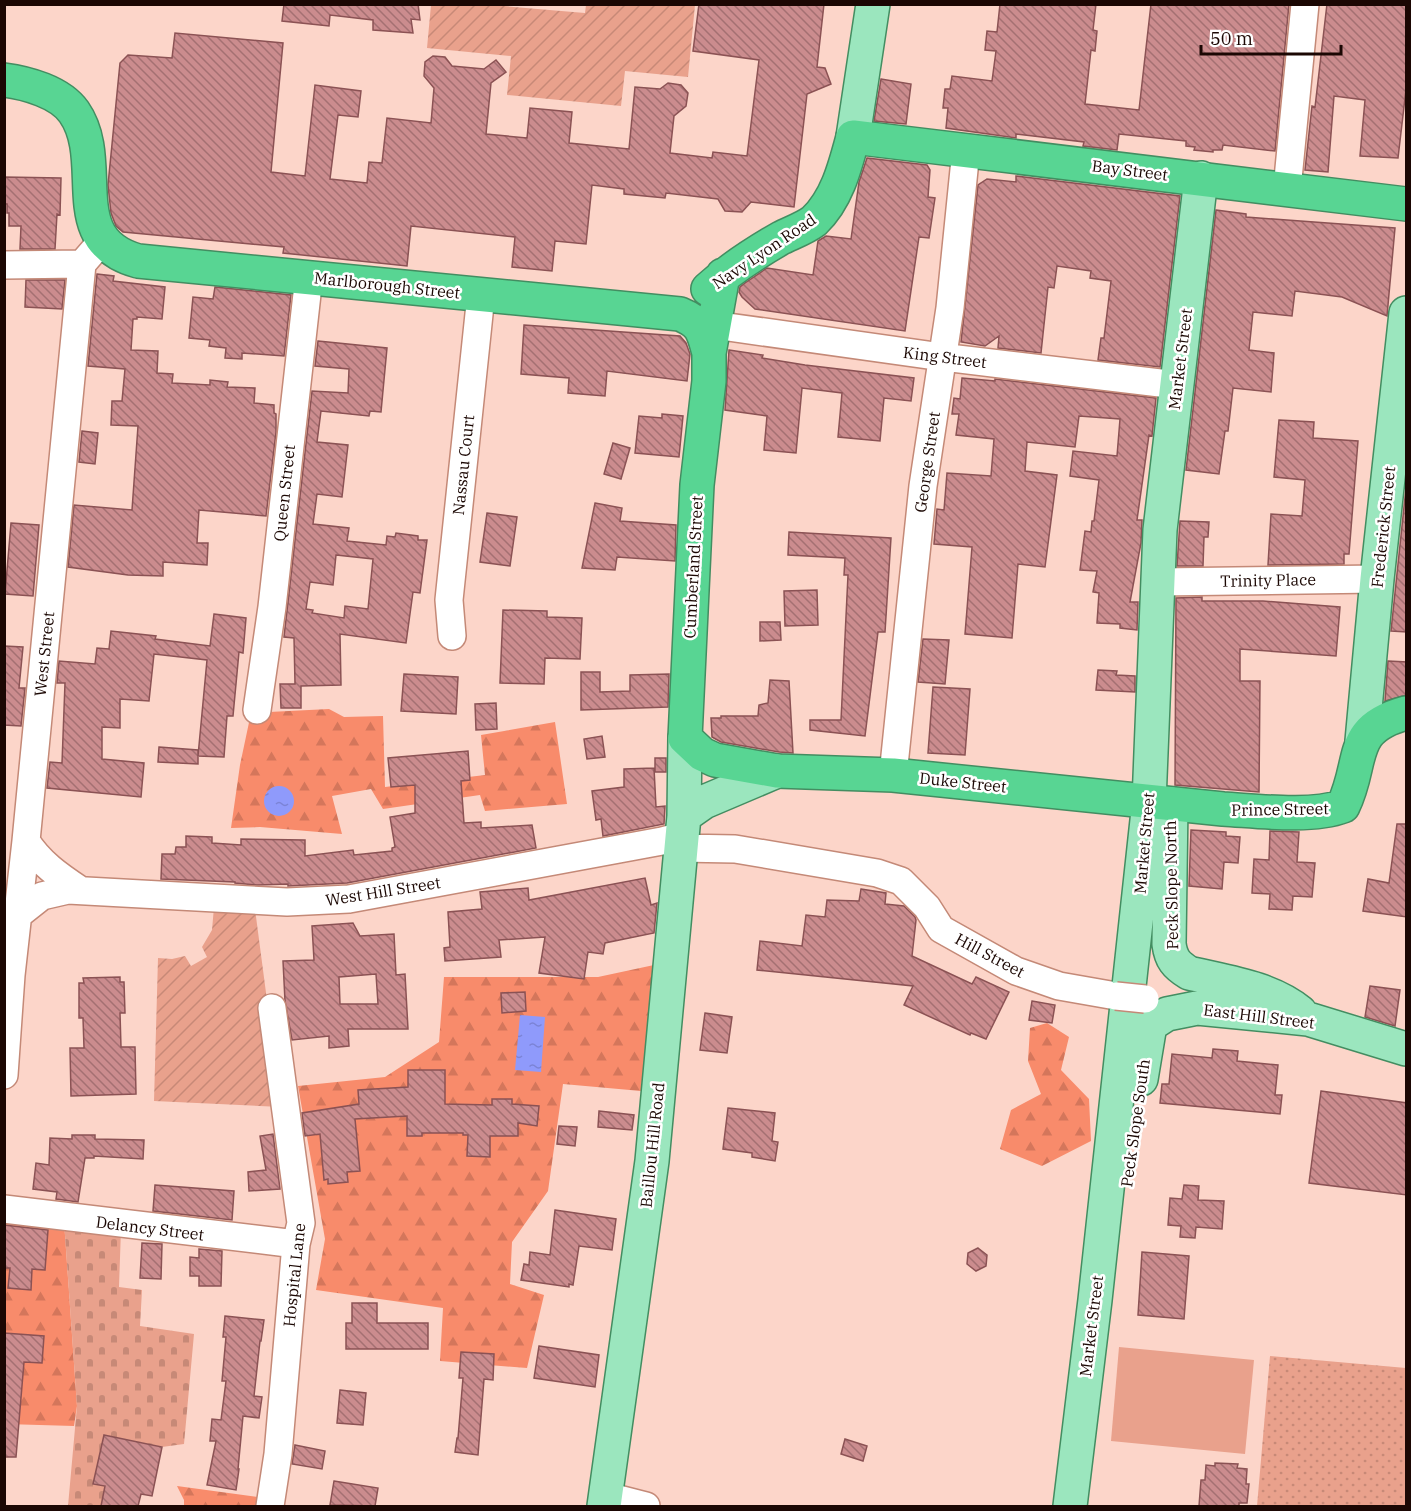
<svg xmlns="http://www.w3.org/2000/svg" width="1411" height="1511" font-family="'IBM Plex Serif',serif">
  <defs>
    <pattern id="grass-dots" width="8" height="8" patternUnits="userSpaceOnUse" patternTransform="scale(1.5)"><rect width="8" height="8" fill="#e9a18c"/><path d="M2 2h.1M6 6h.1" fill="none" stroke="#c78977" stroke-width="1.8" stroke-linecap="round"/></pattern>
    <pattern id="forest-firs" width="22" height="20" patternUnits="userSpaceOnUse" patternTransform="scale(1.5)"><rect width="22" height="20" fill="#f88b6b"/><path d="M5 1l3.5 6h-7zM16 11l3.5 6h-7z" fill="#d4765b"/></pattern>
    <pattern id="cemetery-stones" width="16" height="16" patternUnits="userSpaceOnUse" patternTransform="scale(1.5)"><rect width="16" height="16" fill="#e9a18c"/><path d="M2 7V4a2 2 0 0 1 4 0v3zM10 15v-3a2 2 0 0 1 4 0v3z" fill="#c78977"/></pattern>
    <pattern id="garden-furrows" width="10" height="10" patternUnits="userSpaceOnUse" patternTransform="scale(1.5)"><rect width="10" height="10" fill="#e9a18c"/><path d="M-1 1l2-2M0 10L10 0M9 11l2-2" fill="none" stroke="#c78977"/></pattern>
    <pattern id="water-ripples" width="26" height="14" patternUnits="userSpaceOnUse" patternTransform="scale(1.5)"><rect width="26" height="14" fill="#8f9afb"/><path d="M2 4q2-2 4 0t4 0M15 11q2-2 4 0t4 0" fill="none" stroke="#7b83d6"/></pattern>
    <pattern id="building-back-hatch" width="6" height="6" patternUnits="userSpaceOnUse" patternTransform="scale(1.5)"><rect width="6" height="6" fill="#cb8c8e"/><path d="M-1 5l2 2M0 0l6 6M5-1l2 2" fill="none" stroke="#a47072"/></pattern>
  </defs>
  <rect width="100%" height="100%" fill="#fcd5c9"/>
  <path fill="url(#grass-dots)" d="M1270,1356L1406,1368V1506H1257Z"/>
  <path fill="url(#forest-firs)" d="M329,709L344,717L383,716L385,787L485,775L481,735L555,722L567,804L485,811L480,795L383,809L371,789L332,796L342,834L260,827L231,828L240,765L251,713Z
    M654,965L641,1091L563,1084L548,1191L512,1242L510,1284L544,1295L527,1368L440,1361L443,1308L316,1290L325,1239L298,1086L385,1077L439,1042L444,977H598Z
    M1047,1023L1069,1037L1061,1070L1089,1099L1091,1141L1042,1166L1000,1149L1011,1110L1041,1094L1028,1061L1030,1028Z
    M5,1214L64,1221L77,1406L74,1426L5,1424Z
    M177,1486L258,1497L257,1506H184V1500Z"/>
  <path fill="url(#cemetery-stones)" d="M64,1221L121,1229L119,1287L142,1290L140,1326L194,1334L184,1444L162,1447L104,1435L94,1484L105,1486L101,1506H68L77,1406Z"/>
  <path fill="#e9a18c" d="M1119,1347L1254,1360L1245,1454L1111,1441Z"/>
  <path fill="url(#garden-furrows)" d="M431,5H492L585,13L586,5H695L688,77L625,71L621,106L507,95L511,56L427,48Z
    M214,907L255,909L281,1107L154,1101L158,958L172,959L185,956L191,966L207,957L202,947L212,930Z"/>
  <path fill="url(#water-ripples)" d="M264 801a15 15 0 1 1 30 0a15 15 0 1 1-30 0Z
    M520,1015L545,1017L541,1072L515,1070Z"/>
  <path fill="url(#building-back-hatch)" stroke="#8b5254" stroke-width="1.5" fill-rule="evenodd" d="M284,4H418L420,20L411,19L413,33L373,30V20L330,15L329,26L282,21Z
    M699,4H824L817,67L825,68L831,84L807,94L794,207L751,202L742,212L725,211L718,199L666,193L665,198L624,194V189L592,185L586,244L555,241L552,271L512,267L515,237L411,226L407,266L283,253L284,247L123,232L116,226L111,213L108,185L120,63L128,55L172,58L175,33L283,43L271,172L305,176L315,85L361,91L358,117L338,115L330,179L367,183L369,162L382,163L387,118L431,123L434,88L424,76L425,62L433,56L445,57L452,66L484,69L496,60L506,72L491,83L486,134L527,138L530,108L572,112L569,143L629,149L635,87L660,89L668,83L681,85L688,93L686,106L674,116L670,153L712,158L713,152L747,156L759,60L693,51Z
    M1000,4H1096L1093,30L1097,31L1095,51L1091,50L1085,104L1139,110L1151,4H1289L1275,151L1223,145L1222,150H1213V152L1194,150L1195,147L1186,146V141L1119,134L1117,150L1083,146L1084,142L1016,134V138L946,128L948,108H943L945,89H950L952,76L992,81L996,51L985,50L987,31L997,32Z
    M1327,4H1407V81L1398,158L1360,156L1365,100L1334,96L1328,172L1305,170L1312,106L1315,107Z
    M881,79L911,84L906,124L874,121Z
    M867,158L927,165L930,170L928,197L935,198L929,238L919,237L905,331L755,309L742,297L739,292L740,287L745,283L767,268L813,275L818,241L826,236L851,239L859,182Z
    M1016,176L1180,196L1160,367L1098,360L1101,338H1104L1111,281L1090,278L1091,271L1057,266L1054,288L1048,287L1041,353L998,348L999,336L985,346L961,342L978,185L987,179L1016,182Z
    M4,177L61,178L60,215L57,214L55,249H20L21,226H9V213H7V204H4Z
    M1216,210L1246,214V217L1395,228L1387,316L1342,297L1295,291L1292,316L1253,312L1249,350L1274,353L1271,392L1233,388L1228,431H1225L1219,474L1186,470Z
    M97,274L114,276L113,281L165,287L162,319L137,317V319H133L131,350L158,351L157,373L173,374L172,383L210,385V380L228,382L227,387L255,388L254,403L274,405V413L276,414V432L266,516L199,510L197,543H208L207,565L163,562V576L128,575L68,567L74,505L132,510L138,426L111,425L112,401H122L125,369L88,366Z
    M26,280H65L62,309L25,307Z
    M215,287L291,295L284,356L242,353V359L225,358L226,348L209,346L210,340L189,338L193,297L213,299Z
    M524,325L680,336L686,343L690,354L687,381L607,371L605,396L568,393L569,378L521,374Z
    M318,341L387,348L381,412L370,411L369,416L321,411L317,442L348,445L342,497L317,494L313,524L349,528L347,541L386,545L387,536L395,537L396,533L418,536V540H427L420,593L413,592L406,643L340,634L341,685L301,686V708H281L280,684H295L294,638L284,637L312,391L348,393L349,369L315,366ZM336,555L373,559L368,609L345,606L344,618L312,613L313,610L306,609L310,582L333,585Z
    M729,350L763,355L762,358L805,365L914,378L911,401L884,398L880,441L838,437L842,393L802,388L796,453L764,450L767,416L725,410Z
    M962,378L995,381V379L1156,398L1152,436L1149,435L1137,520H1142L1141,543L1130,602H1138L1137,630L1120,628V624L1097,623L1099,593L1093,592L1097,571L1080,570L1085,531L1091,532L1092,521H1094L1099,480L1070,476L1073,451L1117,456L1120,419L1079,416L1075,447L1027,442L1025,471L1057,475L1045,567L1018,564L1012,638L965,634L972,547L934,544L937,509L944,510L947,473L991,476L994,439L956,435L959,414H952L954,398L960,399Z
    M662,414L683,416L679,457L635,453L639,416L662,418Z
    M1279,420L1314,422L1313,438L1358,441L1349,554H1344V564L1268,565L1271,514L1302,516L1305,480L1274,477Z
    M82,431L98,433L95,464L79,462Z
    M613,443L630,448L621,479L604,474Z
    M1406,488H1407V632L1391,631Z
    M595,503L622,508L620,521L676,525L675,561L617,557L615,570L582,568Z
    M487,513L517,517L510,566L480,562Z
    M1180,521L1209,522L1208,537H1204L1203,566H1177Z
    M11,523L39,525L33,596L5,594Z
    M789,532L891,538L885,632H878L865,736L810,730V720H841L848,575H844L845,558L788,555Z
    M817,590L818,625L785,626L784,591Z
    M1202,597V601H1263L1340,607L1336,656L1240,649V681H1260L1259,792L1175,785L1176,598Z
    M503,610L547,611V617L582,618L580,659L545,658L544,684L500,683Z
    M214,614L246,618L243,653L239,652L233,716H227L224,757L198,756L207,660L154,654L149,701L120,699V728L102,727V759L144,763L141,797L47,788L50,762L62,763L65,683H57L59,661L95,664L97,648L109,649L111,631L156,636L155,639L210,646Z
    M760,622H780L781,640L760,641Z
    M923,639L949,640L945,684L918,682Z
    M4,646L23,647L19,688H25L21,726L4,725Z
    M1388,661L1407,662V695L1385,701Z
    M1098,670L1117,671L1116,675L1135,676V692L1096,690Z
    M581,672H600V692L630,691V675L669,674L668,707L581,710Z
    M404,674L458,677L456,714L401,711Z
    M770,680L789,681L793,753L779,752L721,742L712,737L711,718H721V716H758L759,705L768,703Z
    M933,687L970,689L965,755L928,753Z
    M496,703L497,729L476,730L475,704Z
    M602,736L605,757L587,759L584,739Z
    M159,747L198,750V764L158,762Z
    M468,751L470,780L461,781L464,823L481,822V828L532,825L536,848L347,883L288,886V884L257,885L235,883V882L161,879L162,854H175L176,847H186V836L212,837V843L241,845V839L305,840V856L353,850L354,855L392,851V848L395,847L390,817L415,813V785L391,787L388,758Z
    M655,758H666V772H655Z
    M654,768L656,807L665,806L664,824L603,836L601,819L596,820L592,791L624,787V769Z
    M1397,824H1407V917L1363,911L1368,879L1389,883Z
    M1191,830L1226,832V836L1240,837L1238,863L1224,862L1222,889L1189,886Z
    M1270,831L1299,832L1297,862L1315,863L1312,897L1293,896L1292,910L1269,909L1270,894L1252,893L1254,859L1269,860Z
    M645,878L651,905L657,903L654,933L605,943L603,954L588,952L584,979L539,973L545,937L499,940L501,957L445,961L444,948L450,947L448,912L482,909L480,892L528,888L529,900Z
    M861,889L886,893L885,904L904,906L915,917L916,920L912,956L972,984L976,977L1009,992L986,1039L971,1033L970,1035L904,1005L913,986L757,970L760,941L802,946L806,915L825,917L827,900L859,901Z
    M353,923L360,936L394,934L396,975L405,974L408,1029H348L349,1046L329,1048V1036L292,1040L285,1001L283,961L314,960L312,926ZM376,974L378,1004H340L339,977Z
    M120,977V982H124L125,1013H120L121,1047H135L136,1094L71,1096L70,1048H84L83,1018H79V983H84L83,978Z
    M1370,986L1400,990L1395,1026L1365,1017Z
    M525,992L526,1011L502,1013L501,993Z
    M1032,1001L1055,1005L1052,1023L1029,1020Z
    M705,1013L732,1017L727,1053L700,1050Z
    M1213,1049L1238,1051L1237,1061L1278,1065L1275,1095H1282L1280,1114L1160,1103L1162,1084H1169L1172,1054L1212,1058Z
    M408,1070H445V1104L492,1105V1099H512V1104L539,1106L537,1126L518,1123V1136H490V1157L467,1156L468,1135H463V1133H422V1136H407V1116L355,1119L360,1171L347,1172L348,1182L328,1184V1179L324,1180L320,1134L305,1136L302,1113L359,1104L358,1090L408,1087Z
    M1321,1091L1407,1103V1195L1309,1183Z
    M728,1108L775,1113L772,1141L778,1142L775,1161L752,1157V1153L723,1149Z
    M599,1111L634,1115L632,1130L598,1127Z
    M559,1126L577,1127L575,1146L557,1144Z
    M273,1134L280,1189L249,1191L248,1172L266,1170L260,1136Z
    M72,1135H95V1139L144,1140L143,1159L94,1156V1158H85L78,1202L56,1199L57,1192L33,1189L36,1163L49,1165L50,1138L72,1139Z
    M155,1185L234,1191L232,1220L153,1211Z
    M1184,1185L1199,1186L1198,1200L1224,1201L1222,1229L1196,1227L1195,1238L1180,1237L1181,1226L1168,1225L1170,1198L1182,1199Z
    M555,1210L616,1219L612,1250L579,1246L573,1285L569,1284V1287L521,1280L524,1264L529,1265L530,1252L550,1255Z
    M4,1225L48,1230L45,1270L32,1269L31,1290L8,1288L10,1268H4Z
    M142,1243L162,1244L161,1279L140,1278Z
    M978,1248L987,1255L986,1266L976,1271L967,1264L968,1253Z
    M199,1249L222,1251L221,1286H199V1276H190V1257L199,1258Z
    M1142,1252L1189,1256L1184,1319L1138,1315Z
    M352,1303H377V1323H428V1349H346V1323H352Z
    M225,1316L264,1320L261,1341H260L254,1396L262,1397L259,1418L243,1416L238,1469H239L236,1490L207,1485L216,1441H210L212,1419L221,1420L226,1381H222L226,1337H223Z
    M4,1333L44,1336L42,1363L24,1362L16,1457H4Z
    M539,1346L599,1355L595,1387L534,1378Z
    M461,1352L494,1354L493,1380L484,1379L478,1455L455,1452L457,1438H458L463,1378H459Z
    M340,1390L366,1393L363,1425L337,1423Z
    M104,1435L162,1447L152,1496L141,1494L138,1506H101L105,1486L93,1484Z
    M845,1439L867,1446L863,1461L841,1454Z
    M295,1445L325,1451L322,1469L292,1464Z
    M1215,1463L1238,1464L1237,1468L1247,1469L1246,1484H1249L1247,1503H1239V1506H1199L1201,1480H1205L1206,1465L1215,1466Z
    M334,1481L378,1488L375,1506L330,1505Z"/>
  <g fill="none" stroke-linecap="round" stroke-linejoin="round">
    <defs>
      <path id="minor" d="M1287,189L1305,4
        M4,265L82,264
        M714,325L942,357L1177,385
        M1159,582L1377,579
        M452,636L449,600L481,295
        M257,710L272,607L309,276
        M893,775L923,486L950,308L966,150
        M26,841C40,863 59,876 80,890
        M680,848L735,849L877,873L901,881L927,907L941,929L1016,971L1059,986L1116,996
        M18,915L42,896L68,890L287,902L349,899L662,841L681,836
        M4,1075L11,975L26,841L82,264L95,249L101,238
        M4,1209L296,1244
        M607,1496L646,1506
        M270,1506L278,1454L296,1244L301,1223L272,1008"/>
      <path id="major" d="M853,137L873,4
        M1362,741L1377,579L1406,313
        M1171,804L1169,944C1171,959 1176,965 1189,973C1226,982 1269,987 1300,1012
        M684,816L704,802L777,771
        M1141,1079L1150,1025L1167,1014L1197,1008L1308,1019L1406,1049
        M604,1506L652,1161L684,816L685,738
        M1070,1506L1095,1300L1149,802L1160,530L1201,178"/>
      <path id="highway" d="M4,80C27,83 60,92 74,112C109,162 61,240 138,261L680,314C702,323 703,331 709,353
        M723,275L709,353V381L697,485L685,738L702,754L715,760L777,771L893,775L1223,809C1258,811 1311,818 1343,806C1365,761 1346,729 1406,713
        M708,289C730,269 755,253 781,238C791,233 805,228 814,221C837,199 845,167 853,137L1406,204"/>
    </defs>
    <use href="#minor" stroke="#c48977" stroke-width="30"/>
    <use href="#major" stroke="#438d61" stroke-width="36"/>
    <use href="#highway" stroke="#438d61" stroke-width="36"/>
    <use href="#minor" stroke="#fff" stroke-width="27"/>
    <use href="#major" stroke="#9be6be" stroke-width="33"/>
    <use href="#highway" stroke="#58d593" stroke-width="33"/>
    <defs>
      <path id="minor-bridge" d="M1116,996L1145,999"/>
    </defs>
    <use href="#minor-bridge" stroke="#c48977" stroke-width="30" stroke-linecap="butt"/>
    <use href="#minor-bridge" stroke="#fff" stroke-width="27"/>
  </g>
  <g text-anchor="middle" stroke-width="5" stroke-linejoin="round" paint-order="stroke">
    <g font-size="16" fill="#1b0703" stroke="#fff">
      <text transform="translate(1130 170) rotate(7)" y="6">Bay Street</text>
      <text transform="translate(764 251) rotate(-34)" y="6">Navy Lyon Road</text>
      <text transform="translate(387 285) rotate(6)" y="6">Marlborough Street</text>
      <text transform="translate(945 357) rotate(7)" y="6">King Street</text>
      <text transform="translate(1180 359) rotate(-83)" y="6">Market Street</text>
      <text transform="translate(927 462) rotate(-82)" y="6">George Street</text>
      <text transform="translate(463 465) rotate(-84)" y="6">Nassau Court</text>
      <text transform="translate(284 493) rotate(-84)" y="6">Queen Street</text>
      <text transform="translate(1383 527) rotate(-84)" y="6">Frederick Street</text>
      <text transform="translate(693 567) rotate(-87)" y="6">Cumberland Street</text>
      <text transform="translate(1268 580) rotate(-1)" y="6">Trinity Place</text>
      <text transform="translate(44 654) rotate(-84)" y="6">West Street</text>
      <text transform="translate(963 782) rotate(6)" y="6">Duke Street</text>
      <text transform="translate(1280 809) rotate(-1)" y="6">Prince Street</text>
      <text transform="translate(1144 843) rotate(-85)" y="6">Market Street</text>
      <text transform="translate(1171 885) rotate(-91)" y="6">Peck Slope North</text>
      <text transform="translate(383 891) rotate(-9)" y="6">West Hill Street</text>
      <text transform="translate(990 955) rotate(28)" y="6">Hill Street</text>
      <text transform="translate(1259 1016) rotate(7)" y="6">East Hill Street</text>
      <text transform="translate(1135 1123) rotate(-82)" y="6">Peck Slope South</text>
      <text transform="translate(652 1145) rotate(-84)" y="6">Baillou Hill Road</text>
      <text transform="translate(150 1228) rotate(7)" y="6">Delancy Street</text>
      <text transform="translate(294 1275) rotate(-84)" y="6">Hospital Lane</text>
      <text transform="translate(1091 1326) rotate(-83)" y="6">Market Street</text>
    </g>
  </g>
  <rect width="1411" height="1511" fill="none" stroke="#1b0703" stroke-width="12"/>
  <path d="M1201 45v9h140v-9" fill="none" stroke="#1b0703" stroke-width="3"/>
  <text x="1210" y="45" font-size="18" fill="#1b0703" stroke="#ffffff" stroke-width="4.5" paint-order="stroke">50 m</text>
</svg>
